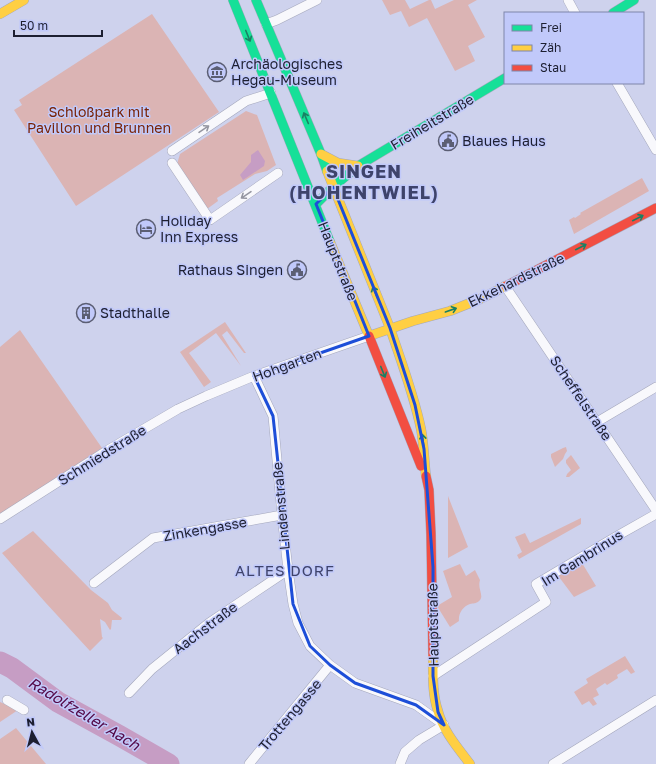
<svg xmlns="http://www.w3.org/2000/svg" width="656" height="764" font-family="'Golos Text',sans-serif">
  <rect width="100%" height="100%" fill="#ced2ed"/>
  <path fill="#dbb4b4" d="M382,0H405L410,9L429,0H431L435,9L454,0H477L468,5L485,37L468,46L475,61L455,71L427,18L409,27L401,11L390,15Z
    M152,14L219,112L76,206L14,110L22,105L19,100Z
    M246,111L257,115L276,165L267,171L255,174L217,198L218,201L207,209L177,164L180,154Z
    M642,178L649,191L574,234L569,220L574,217L575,218L581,214L580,213Z
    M225,322L246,353H244L227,331L222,335L241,366L216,333L189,353L211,382L204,387L180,352Z
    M20,330L102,448L0,516V347Z
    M566,447L567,451L565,454L563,459L555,467L551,457V454L563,448Z
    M571,455L580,468L569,477H566L567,474L571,470L566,463V460Z
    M448,496L468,547L448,558Z
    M581,518V524L519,559L517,555L522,552L515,537L525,533L530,543Z
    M33,531L91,590L108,603L112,610L122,618L121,620H112L111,629L110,630L105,622L100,619L102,637L103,638L90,651L45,602L2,553Z
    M579,558L596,586L574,597L556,573Z
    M460,564L466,576L475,570L480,580C477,589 485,596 479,601C476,604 473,603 470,604C463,606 458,614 459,621L450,627L437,606L452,597L443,571Z
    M625,656L635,672L631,674L627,669L617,675L618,678L607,685L605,683L596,689L599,695L593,698L597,704L593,706L589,701L582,705L574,692L588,683L586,679Z
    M0,702L18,710L0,722Z
    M16,728L46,764H0V739Z"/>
  <path fill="#c69dc4" d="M258,150L265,161L264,166L243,180L240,175L251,162V155Z"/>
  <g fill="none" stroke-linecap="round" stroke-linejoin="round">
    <path stroke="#c69dc4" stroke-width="21" d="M0,662L12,668L58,702L120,736L169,764"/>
    <defs>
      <path id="street" d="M568,0L575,13
        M266,24L277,20L317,0
        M617,83L656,150
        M172,151L246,101L271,93
        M172,163L210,220L278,173
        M505,286L656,510
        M254,376L273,416L282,515L288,570L293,604L298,623L310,646L330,665L355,683L416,705L444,725L419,740L405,752L400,764
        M597,422L656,387
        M0,519L108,450L178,409L206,396L254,376L369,336
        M94,583L153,538L282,515
        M433,676L546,602L536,584L617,536L656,514
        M129,693L152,669L209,623L288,570
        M7,700L24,710
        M249,764L330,665
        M553,764L656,700"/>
      <path id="fast" d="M233,0L330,242
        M256,0L321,154L327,171
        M613,13L634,0
        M316,204L333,187L358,166L505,78"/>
      <path id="slow" d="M0,14L24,0
        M321,154L338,163L358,166
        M327,171L390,328
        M330,242L369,336L413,321L450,311L480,299L506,286
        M390,328C401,361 414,395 421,429C424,445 424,460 426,476
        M433,656C433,674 432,694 438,711C443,731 458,748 470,764"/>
      <path id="jam" d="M506,286L656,208
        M369,336L421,466
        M426,476L429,490L431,534L433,656"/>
    </defs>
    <use href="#street" stroke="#a4a7bc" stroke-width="10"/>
    <use href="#fast" stroke="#a4a7bc" stroke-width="10"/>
    <use href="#slow" stroke="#a4a7bc" stroke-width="10"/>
    <use href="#jam" stroke="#a4a7bc" stroke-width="10"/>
    <use href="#street" stroke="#f8f8fc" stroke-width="9"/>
    <use href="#fast" stroke="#16e098" stroke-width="9"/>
    <use href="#slow" stroke="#ffcf43" stroke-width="9"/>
    <use href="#jam" stroke="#f24e42" stroke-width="9"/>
  </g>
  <defs><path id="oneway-shaft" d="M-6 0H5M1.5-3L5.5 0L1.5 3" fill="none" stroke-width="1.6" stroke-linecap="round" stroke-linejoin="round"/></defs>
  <g stroke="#1a8064">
    <use href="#oneway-shaft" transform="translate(248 36) rotate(68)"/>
    <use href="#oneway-shaft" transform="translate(306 118) rotate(-113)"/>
    <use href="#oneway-shaft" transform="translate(638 218) rotate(-27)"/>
    <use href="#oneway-shaft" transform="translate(581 247) rotate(-27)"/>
    <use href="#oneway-shaft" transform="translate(375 292) rotate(-112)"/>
    <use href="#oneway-shaft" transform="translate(451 310) rotate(-19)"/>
    <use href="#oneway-shaft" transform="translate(383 372) rotate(68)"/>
    <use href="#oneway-shaft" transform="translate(423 440) rotate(-97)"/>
  </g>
  <g stroke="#9596a1">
    <use href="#oneway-shaft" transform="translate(204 129) rotate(-34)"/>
    <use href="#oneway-shaft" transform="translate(246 195) rotate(146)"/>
  </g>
  <path fill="none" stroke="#1d4ed8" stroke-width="3" stroke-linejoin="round" d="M333,187L390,328L415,405L424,449L433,567V676L438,712L444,725L416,705L355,683L330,665L310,646L293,604L273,416L254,376L369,336L316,204Z"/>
  <defs>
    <symbol id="museum-ring" viewBox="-11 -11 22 22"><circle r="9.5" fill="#c1c9fa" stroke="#5b5e73" stroke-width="1.5"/><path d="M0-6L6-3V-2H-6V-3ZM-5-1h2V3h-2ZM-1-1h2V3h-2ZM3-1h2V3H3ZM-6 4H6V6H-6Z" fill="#5b5e73"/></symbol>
    <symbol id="civic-ring" viewBox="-11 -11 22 22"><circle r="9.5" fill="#c1c9fa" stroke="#5b5e73" stroke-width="1.5"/><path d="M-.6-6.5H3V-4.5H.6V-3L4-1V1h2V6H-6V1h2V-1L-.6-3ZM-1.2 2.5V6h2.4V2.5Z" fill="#5b5e73"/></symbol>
    <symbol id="hotel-ring" viewBox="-11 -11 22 22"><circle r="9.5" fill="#c1c9fa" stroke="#5b5e73" stroke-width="1.5"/><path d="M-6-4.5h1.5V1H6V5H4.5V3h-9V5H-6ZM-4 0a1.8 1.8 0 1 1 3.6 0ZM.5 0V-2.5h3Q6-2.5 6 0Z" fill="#5b5e73"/></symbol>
    <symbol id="building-ring" viewBox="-11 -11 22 22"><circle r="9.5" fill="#c1c9fa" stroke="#5b5e73" stroke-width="1.5"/><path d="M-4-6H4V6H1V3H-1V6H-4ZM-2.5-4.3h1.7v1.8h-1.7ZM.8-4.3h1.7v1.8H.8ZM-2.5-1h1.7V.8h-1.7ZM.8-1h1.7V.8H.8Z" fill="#5b5e73"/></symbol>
  </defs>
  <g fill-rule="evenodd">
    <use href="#museum-ring" x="206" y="61" width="22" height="22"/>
    <use href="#civic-ring" x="437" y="130" width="22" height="22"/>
    <use href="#hotel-ring" x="135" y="218" width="22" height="22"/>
    <use href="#civic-ring" x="286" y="259" width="22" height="22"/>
    <use href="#building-ring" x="75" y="302" width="22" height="22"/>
  </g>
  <g text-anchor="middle" stroke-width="3" stroke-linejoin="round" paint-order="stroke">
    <g font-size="14" fill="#1d1f31" stroke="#c1c9fa" text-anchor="start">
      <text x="231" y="69">Archäologisches<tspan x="231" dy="16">Hegau-Museum</tspan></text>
      <text x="462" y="146">Blaues Haus</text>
      <text x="160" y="226">Holiday<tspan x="160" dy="16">Inn Express</tspan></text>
      <text x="283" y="275" text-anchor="end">Rathaus Singen</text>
      <text x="100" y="318">Stadthalle</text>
    </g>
    <g font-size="14" fill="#792205" stroke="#c1c9fa">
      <text x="99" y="117">Schloßpark mit<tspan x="99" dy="16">Pavillon und Brunnen</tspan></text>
    </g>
    <g font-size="14" fill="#1d1f31" stroke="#c1c9fa">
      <text transform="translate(432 122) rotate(-31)" y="5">Freiheitstraße</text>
      <text transform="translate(338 261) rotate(68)" y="5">Hauptstraße</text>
      <text transform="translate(516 280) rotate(-26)" y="5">Ekkehardstraße</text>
      <text transform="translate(287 365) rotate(-20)" y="5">Hohgarten</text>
      <text transform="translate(581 398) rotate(56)" y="5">Scheffelstraße</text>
      <text transform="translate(102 455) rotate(-32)" y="5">Schmiedstraße</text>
      <text transform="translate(281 506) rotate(-95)" y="5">Lindenstraße</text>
      <text transform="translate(205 529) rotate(-10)" y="5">Zinkengasse</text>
      <text transform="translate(582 558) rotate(-32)" y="5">Im Gambrinus</text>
      <text transform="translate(433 625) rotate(-91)" y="5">Hauptstraße</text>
      <text transform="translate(205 628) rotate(-37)" y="5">Aachstraße</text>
      <text transform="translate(290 715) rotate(-50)" y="5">Trottengasse</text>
    </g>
    <g font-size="15" letter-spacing="1" fill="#3e436b" stroke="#c1c9fa">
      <text x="285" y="576">ALTES DORF</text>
    </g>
    <g font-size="15" font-style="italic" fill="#540947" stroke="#c1c9fa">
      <text transform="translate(84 714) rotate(31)" y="5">Radolfzeller Aach</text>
    </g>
    <g font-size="18" font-weight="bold" letter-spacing="1" fill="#3e436b" stroke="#c1c9fa">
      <text x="364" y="178">SINGEN<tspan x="364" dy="21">(HOHENTWIEL)</tspan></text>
    </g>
  </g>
  <rect x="504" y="12" width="140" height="72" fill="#c1c9fa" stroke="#7f85aa"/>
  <rect x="512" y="25" width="20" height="6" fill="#16e098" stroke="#7f85aa"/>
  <text x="540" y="32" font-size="12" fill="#1d1f31">Frei</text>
  <rect x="512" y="45" width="20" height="6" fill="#ffcf43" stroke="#7f85aa"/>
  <text x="540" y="52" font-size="12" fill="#1d1f31">Zäh</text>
  <rect x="512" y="65" width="20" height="6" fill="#f24e42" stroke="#7f85aa"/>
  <text x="540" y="72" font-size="12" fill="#1d1f31">Stau</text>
  <g transform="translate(32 732) rotate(353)" stroke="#c1c9fa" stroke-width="3" paint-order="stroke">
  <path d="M0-3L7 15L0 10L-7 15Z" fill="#1d1f31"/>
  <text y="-6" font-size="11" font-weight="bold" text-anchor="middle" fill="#1d1f31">N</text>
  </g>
  <path d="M14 30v6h88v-6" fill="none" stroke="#1d1f31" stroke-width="2"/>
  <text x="20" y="30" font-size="12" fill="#1d1f31" stroke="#c1c9fa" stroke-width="3" paint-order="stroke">50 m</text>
</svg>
